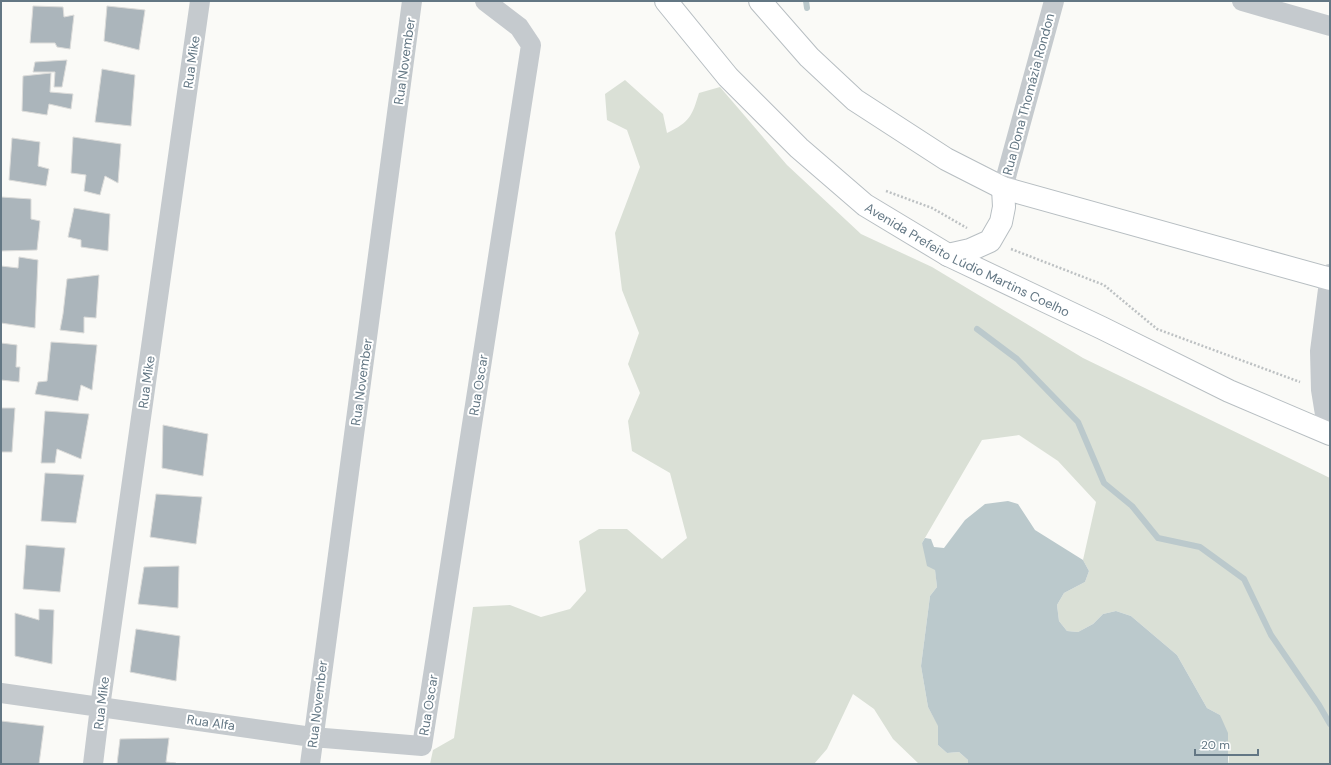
<svg xmlns="http://www.w3.org/2000/svg" width="1331" height="765" font-family="'DM Sans',sans-serif">
  <rect width="100%" height="100%" fill="#fafaf7"/>
  <path fill="#dae0d6" d="M625,80L663,114L667,133C690,122 692,116 699,93L720,87L787,165L861,234L932,267L1083,358L1330,478V764H1228L1229,759L1220,715L1207,708L1177,655L1131,616L1116,611L1103,614L1093,624L1078,632L1067,631L1059,621L1057,605L1064,593L1085,582L1089,571L1083,560L1096,502L1058,461L1019,435L982,440L922,543L935,569L937,587L930,596L921,666L928,707L938,725V745L947,753L959,752L968,760V764H919L893,739L874,709L853,694L827,749L814,764H430L433,750L454,738L473,607L510,605L541,617L570,609L586,591L579,541L599,529H627L662,559L687,538L670,473L632,451L628,421L640,393L628,364L639,333L622,290L615,233L640,167L627,130L607,120L605,94Z"/>
  <path fill="#bbc9cc" d="M1008,501L1018,504L1035,530L1083,560L1089,571L1085,582L1064,593L1057,605L1059,621L1067,631L1078,632L1093,624L1103,614L1116,611L1131,616L1177,655L1207,708L1220,715L1228,733V764H968V760L959,752L947,753L938,745V726L928,707L921,666L930,596L937,587L935,570L927,566L922,543L925,538L931,539L934,547L944,548L965,520L985,504Z"/>
  <g fill="none" stroke-linecap="round" stroke-linejoin="round">
    <path stroke="#bbc9cc" stroke-width="6" d="M806,1L807,8
      M977,329L1017,359L1078,422L1104,483L1132,506L1158,538L1200,547L1244,579L1271,635L1319,705L1330,724"/>
  </g>
  <path fill="#abb5bb" stroke="#dcdcda" d="M33,6L63,7L64,17L74,15L70,49L57,47L55,43H30Z
    M107,6L145,10L139,50L104,41Z
    M67,60L62,87H54L55,72H33L35,62Z
    M102,69L135,75L131,126L95,122Z
    M51,73L50,92L73,94L71,109L49,104L47,115L22,111L23,76Z
    M73,137L121,144L118,183L105,176L100,195L84,191L86,175L71,173Z
    M12,138L40,142L38,166L49,169L46,186L9,180Z
    M1,197L31,199V219L40,221L37,250L1,251Z
    M74,208L110,214L108,251L81,247V240L68,237Z
    M19,257L38,260L35,328L1,323V266L18,268Z
    M99,275L96,318L84,317V333L60,330L63,314L67,279Z
    M51,342L97,345L92,390L81,385L78,401L35,394L38,382L47,381Z
    M1,343L17,345L16,367H20L19,382L1,380Z
    M1,408H15L12,452H1Z
    M45,411L89,414L81,459L57,449L55,463H41Z
    M163,425L208,434L203,476L162,468Z
    M45,473L84,475L76,523L41,521Z
    M156,494L202,497L196,544L150,537Z
    M26,545L65,548L60,592L23,589Z
    M179,566L178,608L138,604L144,567Z
    M39,609L54,610L52,664L15,656V613L39,620Z
    M136,629L180,636L176,681L130,672Z
    M1,721L44,726L39,764H1Z
    M169,738L166,762L176,763V764H117L120,739Z"/>
  <g fill="none" stroke-linecap="round" stroke-linejoin="round">
    <defs>
      <g id="secondary">
        <path id="s1" d="M666,1L728,77L799,148L865,205L948,255L1102,328L1229,391L1330,434"/>
        <path d="M760,1L809,57L855,100L946,159L1003,188L1330,279"/>
        <path d="M948,255L970,250L990,241L1001,222L1004,207L1003,188"/>
      </g>
    </defs>
    <use href="#secondary" stroke="#b7bec2" stroke-width="24"/>
    <path stroke="#bdc1c3" stroke-width="2.5" stroke-dasharray="2 2" stroke-linecap="butt" d="M886,191L932,208L967,228
      M1011,249L1104,285L1157,329L1300,382"/>
    <path stroke="#c5cace" stroke-width="20" d="M1242,1L1330,26
      M1003,188L1054,1
      M1328,433L1321,390L1320,351L1330,274
      M1,693L312,737L422,746L531,45L519,27L485,1
      M93,764L100,707L200,1
      M310,764L412,1"/>
    <use href="#secondary" stroke="#fff" stroke-width="22"/>
  </g>
  <g text-anchor="middle" stroke-width="4" stroke-linejoin="round" paint-order="stroke">
    <g font-size="13" fill="#637784" stroke="#fff">
      <text transform="translate(404 61) rotate(-82)" y="5">Rua November</text>
      <text transform="translate(191 62) rotate(-82)" y="5">Rua Mike</text>
      <text transform="translate(1028 94) rotate(-75)" y="5">Rua Dona Thomázia Rondon</text>
      <text dy="5" stroke="none"><textPath href="#s1" startOffset="402">Avenida Prefeito Lúdio Martins Coelho</textPath></text>
      <text transform="translate(146 382) rotate(-82)" y="5">Rua Mike</text>
      <text transform="translate(361 382) rotate(-82)" y="5">Rua November</text>
      <text transform="translate(478 385) rotate(-81)" y="5">Rua Oscar</text>
      <text transform="translate(101 703) rotate(-83)" y="5">Rua Mike</text>
      <text transform="translate(317 704) rotate(-83)" y="5">Rua November</text>
      <text transform="translate(428 705) rotate(-81)" y="5">Rua Oscar</text>
      <text transform="translate(211 722) rotate(8)" y="5">Rua Alfa</text>
    </g>
  </g>
  <rect width="1331" height="765" fill="none" stroke="#637784" stroke-width="4"/>
  <path d="M1195 749v6h63v-6" fill="none" stroke="#637784" stroke-width="2"/>
  <text x="1201" y="749" font-size="12" fill="#637784" stroke="#ffffff" stroke-width="3" paint-order="stroke">20 m</text>
</svg>
